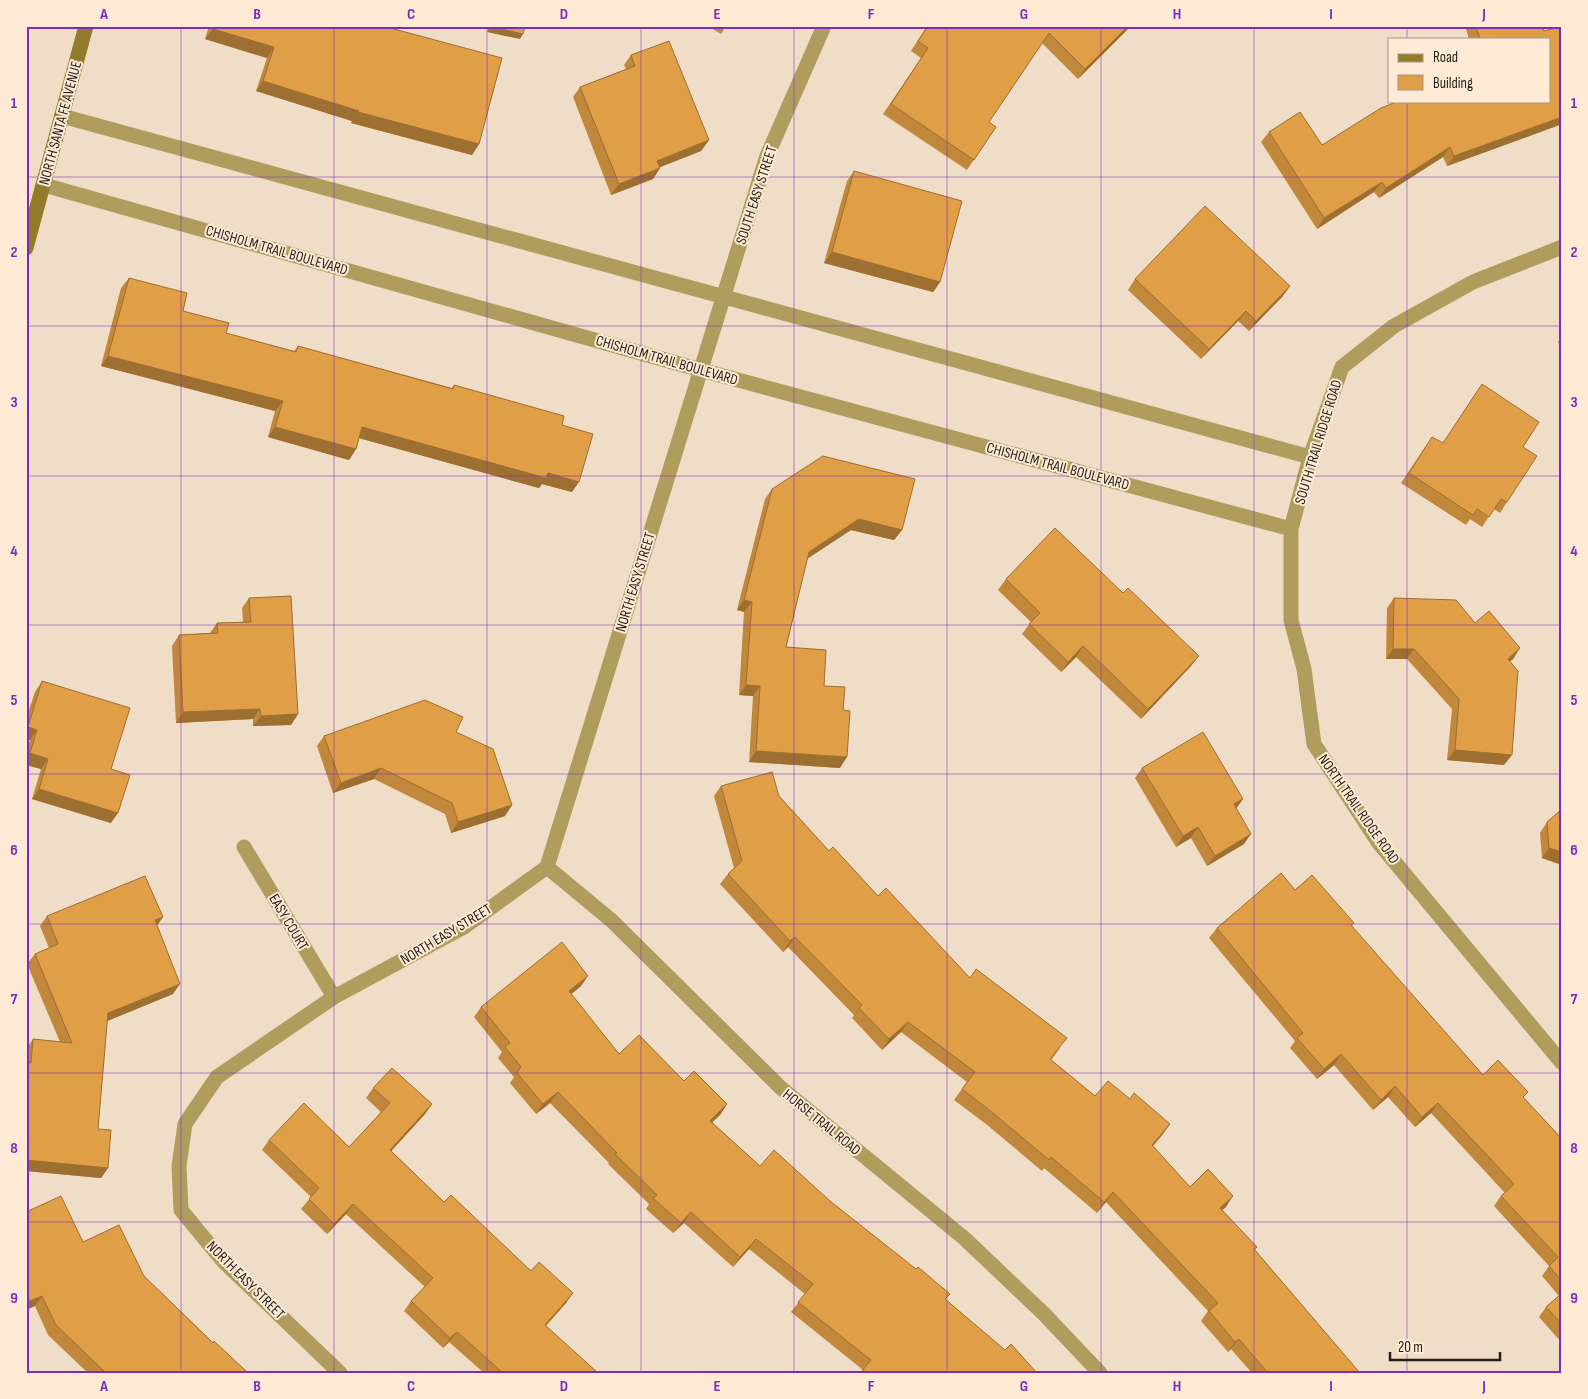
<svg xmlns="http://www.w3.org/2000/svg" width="1588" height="1399" font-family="'Sofia Sans Condensed',sans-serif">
  <rect width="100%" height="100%" fill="#f0ddc8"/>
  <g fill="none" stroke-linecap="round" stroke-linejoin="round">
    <path stroke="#b09d5e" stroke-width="15" d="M62,116L1310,457
      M44,185L701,370L1291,529
      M1562,247L1473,282L1394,326L1342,367L1310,457L1291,529V620L1304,669L1314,744L1378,842L1562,1063
      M244,847L334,997
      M547,867L611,920L781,1088L964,1238L1044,1314L1100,1373
      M340,1373L223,1261L181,1210L179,1166L185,1124L217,1077L334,997L464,927L547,867L767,156L824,26"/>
    <path stroke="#927c2a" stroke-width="15" d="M26,248L86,26"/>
  </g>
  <path fill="#c1883c" d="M209,26H383L479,144L472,155L351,123L352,121L256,91L267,58L205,39Z
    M708,26H726L721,34Z
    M927,26L1127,30L1078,79L1042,43L989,122L996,127L967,170L883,114L921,58L911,51Z
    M1465,26H1542L1544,31L1562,26V124L1447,166L1443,157L1379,198L1374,192L1317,229L1261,142L1269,132L1300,112L1322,145L1381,108L1399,101H1549V39H1469Z
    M631,55L709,140L701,151L660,167V168L653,179L611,195L573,97L580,87L626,69L624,65Z
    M854,171L940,282L933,292L824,263L847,181Z
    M129,278L183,311L226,333L294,351L298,346L452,388L454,385L562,425L572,492L542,484L539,488L359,438L356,449L349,460L268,437L275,411L101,366L121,288Z
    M1135,279L1290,286L1282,297L1249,331L1238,321L1201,359L1128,290Z
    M1562,337V351L1558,342Z
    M1482,384L1523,447L1507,502L1500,513L1494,509L1482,527L1470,519L1466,525L1401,483L1425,447L1443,443Z
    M772,489L902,530L894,540L851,530L807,559L786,647L824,686L840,768L749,762L753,696L739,695L744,612L737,610L765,499Z
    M1006,579L1191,666L1141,719L1076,657L1061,672L1022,634L1031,622L998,590Z
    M249,598L298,714L291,725L253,726V719L176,723L172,646L179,635L210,633L217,623L243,622L242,608Z
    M1394,598L1475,623L1520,648L1513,659L1510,661L1504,765L1447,760L1452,709L1407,659H1386L1387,608Z
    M42,681L111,769V823L32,799L41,769L26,765V751L30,740L26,739V719L35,692Z
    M456,732L505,816L451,833L445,814L374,779L333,793L317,746L324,736Z
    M1142,768L1243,799L1236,808L1244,844L1207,866L1191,838L1176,847L1135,778Z
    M721,786L779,796L829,851L878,896L970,978L1060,1048L1051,1060L1095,1096L1163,1134L1153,1146L1190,1187L1226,1207L1222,1210L1257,1247L1255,1250L1360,1373H1252L1231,1349L1228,1352L1201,1321L1208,1311L1106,1202L1097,1213L1044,1168L1042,1171L986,1124L954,1100L967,1082L901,1032L882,1050L852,1018L854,1015L788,947L783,952L720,884L728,874L734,868L714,796Z
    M1562,809V865L1542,858L1540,833L1547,822Z
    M1295,890L1354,923L1351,926L1483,1075L1524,1098L1562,1139V1343L1539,1317L1546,1307L1559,1296L1542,1276L1549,1266L1494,1206L1501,1196L1505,1193L1431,1113L1415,1127L1388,1097L1373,1110L1334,1065L1317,1079L1290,1048L1295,1041L1209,938L1217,928Z
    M47,916L157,925L173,994L107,1021L98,1129L108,1168L101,1178L26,1171V1049L33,1039L60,1042L27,964L35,954L49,948L40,926Z
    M581,986L571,994L619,1054L684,1081L727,1104L720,1115L712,1122L760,1166L830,1201L1005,1350L1037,1373H860L863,1370L791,1312L805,1294L749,1249L733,1267L684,1223L673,1233L646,1209L649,1204L608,1164L609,1163L550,1103L536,1114L510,1083L514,1077L498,1058L502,1052L474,1017L481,1007Z
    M373,1088L432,1104L425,1114L391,1151L444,1202L531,1271L566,1303L546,1326L598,1373H484L449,1342L443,1348L404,1311L411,1301L425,1287L346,1214L327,1234L301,1209L311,1197L262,1150L269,1140L349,1147L381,1112L366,1098Z
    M26,1212L144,1276L245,1373H88L48,1335L35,1306L26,1310Z"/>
  <path fill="#9d6f31" d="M490,26L523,34L520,39L487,32Z
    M1128,26H1130L1127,30L1078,79L1085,69Z
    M213,29L274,47L267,58L205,39Z
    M263,81L359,111L352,121L256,91Z
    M358,112L479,144L472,155L351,123Z
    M1562,117V124L1447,166L1454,156Z
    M709,140L701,151L650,171L657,161Z
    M1450,147L1443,157L1379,198L1386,188Z
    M660,168L653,179L611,195L619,184Z
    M1382,182L1374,192L1317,229L1324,218Z
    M832,252L940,282L933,292L824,263Z
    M1290,286L1282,297L1249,331L1256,321Z
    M1246,311L1238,321L1201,359L1209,349Z
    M108,356L283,401L275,411L101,366Z
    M275,427L356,449L349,460L268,437Z
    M362,427L548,473L579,482L572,492L542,484L539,488L355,437Z
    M859,519L902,530L894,540L851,530L802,562L809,552Z
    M744,600L752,602L744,612L737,610Z
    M1083,646L1076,657L1061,672L1068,662Z
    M1520,648L1513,659L1500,669L1508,659Z
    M1393,649H1414L1407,659H1386Z
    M1199,656L1191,666L1141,719L1148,709Z
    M746,685L760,686L753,696L739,695Z
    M260,709L253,719L176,723L183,712Z
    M298,714L291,725L253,726L261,716Z
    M28,727L37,730L30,740L26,739V729Z
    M1455,750L1512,755L1504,765L1447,760Z
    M756,751L847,757L840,768L749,762Z
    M30,753L48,759L41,769L26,765V758Z
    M381,768L374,779L333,793L341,783Z
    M39,789L118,813L111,823L32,799Z
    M1243,799L1236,809L1234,804Z
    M512,805L505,816L451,833L458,822Z
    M1198,827L1191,838L1176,847L1183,836Z
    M1251,834L1244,844L1207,866L1215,856Z
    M1549,848L1562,852V865L1542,858Z
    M163,917L156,927L155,920Z
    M795,937L788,947L783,952L790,941Z
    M588,976L581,986L562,1002L569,991Z
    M180,984L173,994L100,1024L108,1013Z
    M908,1022L901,1032L882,1050L889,1039Z
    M1341,1054L1334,1065L1317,1079L1324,1069Z
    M1395,1086L1388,1097L1373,1110L1381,1100Z
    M558,1092L550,1103L536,1114L543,1104Z
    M1438,1103L1431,1113L1415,1127L1422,1117Z
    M432,1104L425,1114L383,1160L390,1150Z
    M727,1104L720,1115L703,1131L710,1121Z
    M1170,1124L1163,1134L1145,1155L1152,1145Z
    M26,1160L108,1168L101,1178L26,1171Z
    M1113,1192L1106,1202L1097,1213L1104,1202Z
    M1233,1196L1226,1207L1213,1218L1220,1208Z
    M353,1204L346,1214L327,1234L334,1224Z
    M691,1212L684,1223L673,1233L681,1223Z
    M756,1239L749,1249L733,1267L740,1257Z
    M573,1293L566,1303L537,1335L545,1325Z
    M42,1296L35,1306L26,1310V1306L30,1301Z
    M457,1332L449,1342L443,1348L450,1338Z
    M1239,1339L1231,1349L1228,1352L1235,1342Z"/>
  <path fill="#e09e46" stroke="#9d6f31" d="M213,26H383L502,58L479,144L358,112L359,111L263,81L274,47L213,29Z
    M490,26H525L523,34Z
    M928,26H1128L1085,69L1049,33L989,122L996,127L974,160L891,104L928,48L918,41Z
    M1476,26H1542L1544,31L1562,26V117L1454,156L1450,147L1386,188L1382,182L1324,218L1269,132L1300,112L1322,145L1381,108L1399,101H1549V39H1480Z
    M669,41L709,140L657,161L660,168L619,184L580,87L635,66L631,55Z
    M854,171L962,201L940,282L832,252Z
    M1205,206L1290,286L1256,321L1246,311L1209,349L1135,279Z
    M129,278L187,293L183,311L229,323L226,333L296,352L298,346L453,389L454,385L564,416L562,425L593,434L579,482L548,473L546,478L362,427L356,449L275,427L283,401L108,356Z
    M1482,384L1539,422L1523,447L1537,456L1507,502L1501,499L1489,517L1477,509L1473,515L1409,473L1432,437L1443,443Z
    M823,456L915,479L902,530L859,519L809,552L786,647L826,650L824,686L845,687L843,710L850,711L847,757L756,751L760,686L746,685L752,602L744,600L772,489Z
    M1055,528L1123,593L1128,588L1199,656L1148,709L1083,646L1068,662L1029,624L1040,613L1006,579Z
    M291,596L298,714L261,716L260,709L183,712L179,635L218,633L217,623L251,622L249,598Z
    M1394,598L1456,600L1475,623L1489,611L1520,648L1508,659L1518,671L1512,755L1455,750L1459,699L1414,649H1393Z
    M42,681L130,708L111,769L130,775L118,813L39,789L48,759L30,753L37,730L28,727Z
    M425,700L463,717L456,732L493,749L512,805L458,822L452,803L381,768L341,783L324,736Z
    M1203,732L1243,799L1234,804L1251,834L1215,856L1198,827L1183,836L1142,768Z
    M772,772L779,796L829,851L833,847L878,896L886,888L970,978L976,969L1067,1038L1050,1059L1095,1096L1108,1081L1130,1099L1134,1093L1170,1124L1152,1145L1190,1187L1208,1169L1233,1196L1220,1208L1257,1247L1254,1249L1360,1373H1268L1239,1339L1235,1342L1209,1311L1218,1303L1113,1192L1104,1202L1051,1157L1049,1160L993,1113L962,1089L975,1072L908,1022L889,1039L859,1008L862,1005L795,937L790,941L728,874L742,861L721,786Z
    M1562,809V852L1549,848L1547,822Z
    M1281,873L1295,890L1312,875L1354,923L1351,925L1483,1075L1498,1060L1528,1092L1523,1097L1562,1139V1281L1549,1266L1558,1257L1501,1196L1514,1184L1438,1103L1422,1117L1395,1086L1381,1100L1341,1054L1324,1069L1297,1038L1303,1033L1217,928Z
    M145,876L163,917L155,920L180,984L108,1013L98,1129L111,1130L108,1168L26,1160V1063H31L33,1039L72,1043L35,954L58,944L47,916Z
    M562,942L588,976L569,991L619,1054L639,1035L684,1081L694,1071L727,1104L710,1121L760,1166L774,1150L830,1201L916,1269L918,1267L950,1294L945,1299L1005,1350L1011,1344L1037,1373H864L862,1371L871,1360L798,1302L813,1284L756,1239L740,1257L691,1212L681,1223L653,1198L657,1195L615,1154L617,1153L558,1092L543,1104L517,1073L521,1067L505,1047L510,1043L481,1007Z
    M392,1068L432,1104L390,1150L444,1202L451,1195L531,1271L539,1262L573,1293L545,1325L598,1373H503L457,1332L450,1338L411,1301L433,1278L353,1204L334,1224L309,1199L319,1188L269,1140L304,1103L349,1147L390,1103L373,1088Z
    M61,1196L83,1242L119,1225L144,1276L213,1343L214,1341L246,1371L244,1373H106L56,1325L42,1296L30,1301L26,1293V1212Z
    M1562,1293V1324L1546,1307Z"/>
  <path fill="none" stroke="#7b2cbf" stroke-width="1" stroke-opacity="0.55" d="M181,26V1373M334,26V1373M487,26V1373M641,26V1373M794,26V1373M947,26V1373M1101,26V1373M1254,26V1373M1407,26V39M1407,101V1373M26,177H1562M26,326H1562M26,476H1562M26,625H1562M26,774H1562M26,924H1562M26,1073H1562M26,1222H1562"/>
  <g text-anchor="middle" stroke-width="4" stroke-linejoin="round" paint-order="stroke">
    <g font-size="15" fill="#241e16" stroke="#feead5">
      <text transform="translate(60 123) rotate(-75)" y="5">NORTH SANTA FE AVENUE</text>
      <text transform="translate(756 195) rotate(-72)" y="5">SOUTH EASY STREET</text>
      <text transform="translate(277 250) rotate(16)" y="5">CHISHOLM TRAIL BOULEVARD</text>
      <text transform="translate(667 360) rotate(16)" y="5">CHISHOLM TRAIL BOULEVARD</text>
      <text transform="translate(1318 442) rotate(-73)" y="5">SOUTH TRAIL RIDGE ROAD</text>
      <text transform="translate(1058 466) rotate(15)" y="5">CHISHOLM TRAIL BOULEVARD</text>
      <text transform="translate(635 582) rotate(-73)" y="5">NORTH EASY STREET</text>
      <text transform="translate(1359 809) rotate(55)" y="5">NORTH TRAIL RIDGE ROAD</text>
      <text transform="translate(289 922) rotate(59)" y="5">EASY COURT</text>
      <text transform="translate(446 934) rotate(-31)" y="5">NORTH EASY STREET</text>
      <text transform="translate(822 1122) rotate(39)" y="5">HORSE TRAIL ROAD</text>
      <text transform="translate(246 1280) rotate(45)" y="5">NORTH EASY STREET</text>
    </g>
  </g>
  <rect width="1588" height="1399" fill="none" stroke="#feead5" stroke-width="55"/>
  <rect x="1388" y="38" width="162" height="65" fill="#feead5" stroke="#a79889"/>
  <rect x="1398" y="54" width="25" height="8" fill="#927c2a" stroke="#a79889"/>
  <text x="1433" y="62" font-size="15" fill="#241e16">Road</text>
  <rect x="1398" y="75" width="25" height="15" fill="#e09e46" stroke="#a79889"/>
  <text x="1433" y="88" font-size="15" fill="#241e16">Building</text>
  <path d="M1390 1352v8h110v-8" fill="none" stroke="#241e16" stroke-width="2.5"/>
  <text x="1398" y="1352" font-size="15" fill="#241e16" stroke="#feead5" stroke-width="4" paint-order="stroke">20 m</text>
  <rect x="28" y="28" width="1532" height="1344" fill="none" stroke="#7b2cbf" stroke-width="2"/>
  <g font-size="16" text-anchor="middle" font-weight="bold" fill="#7b2cbf">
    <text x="104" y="19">A</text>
    <text x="257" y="19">B</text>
    <text x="411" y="19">C</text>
    <text x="564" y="19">D</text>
    <text x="717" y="19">E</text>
    <text x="871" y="19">F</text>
    <text x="1024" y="19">G</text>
    <text x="1177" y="19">H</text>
    <text x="1331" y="19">I</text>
    <text x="1484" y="19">J</text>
    <text x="14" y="108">1</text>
    <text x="1574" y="108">1</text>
    <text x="14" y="257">2</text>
    <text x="1574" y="257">2</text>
    <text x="14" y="407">3</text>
    <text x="1574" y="407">3</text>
    <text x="14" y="556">4</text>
    <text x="1574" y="556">4</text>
    <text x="14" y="705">5</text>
    <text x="1574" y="705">5</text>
    <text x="14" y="855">6</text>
    <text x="1574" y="855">6</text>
    <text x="14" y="1004">7</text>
    <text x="1574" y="1004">7</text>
    <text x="14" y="1153">8</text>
    <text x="1574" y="1153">8</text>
    <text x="14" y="1303">9</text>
    <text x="1574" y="1303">9</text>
    <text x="104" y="1391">A</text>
    <text x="257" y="1391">B</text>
    <text x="411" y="1391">C</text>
    <text x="564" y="1391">D</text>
    <text x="717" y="1391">E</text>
    <text x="871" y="1391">F</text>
    <text x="1024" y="1391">G</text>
    <text x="1177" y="1391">H</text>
    <text x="1331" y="1391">I</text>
    <text x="1484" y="1391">J</text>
  </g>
</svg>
